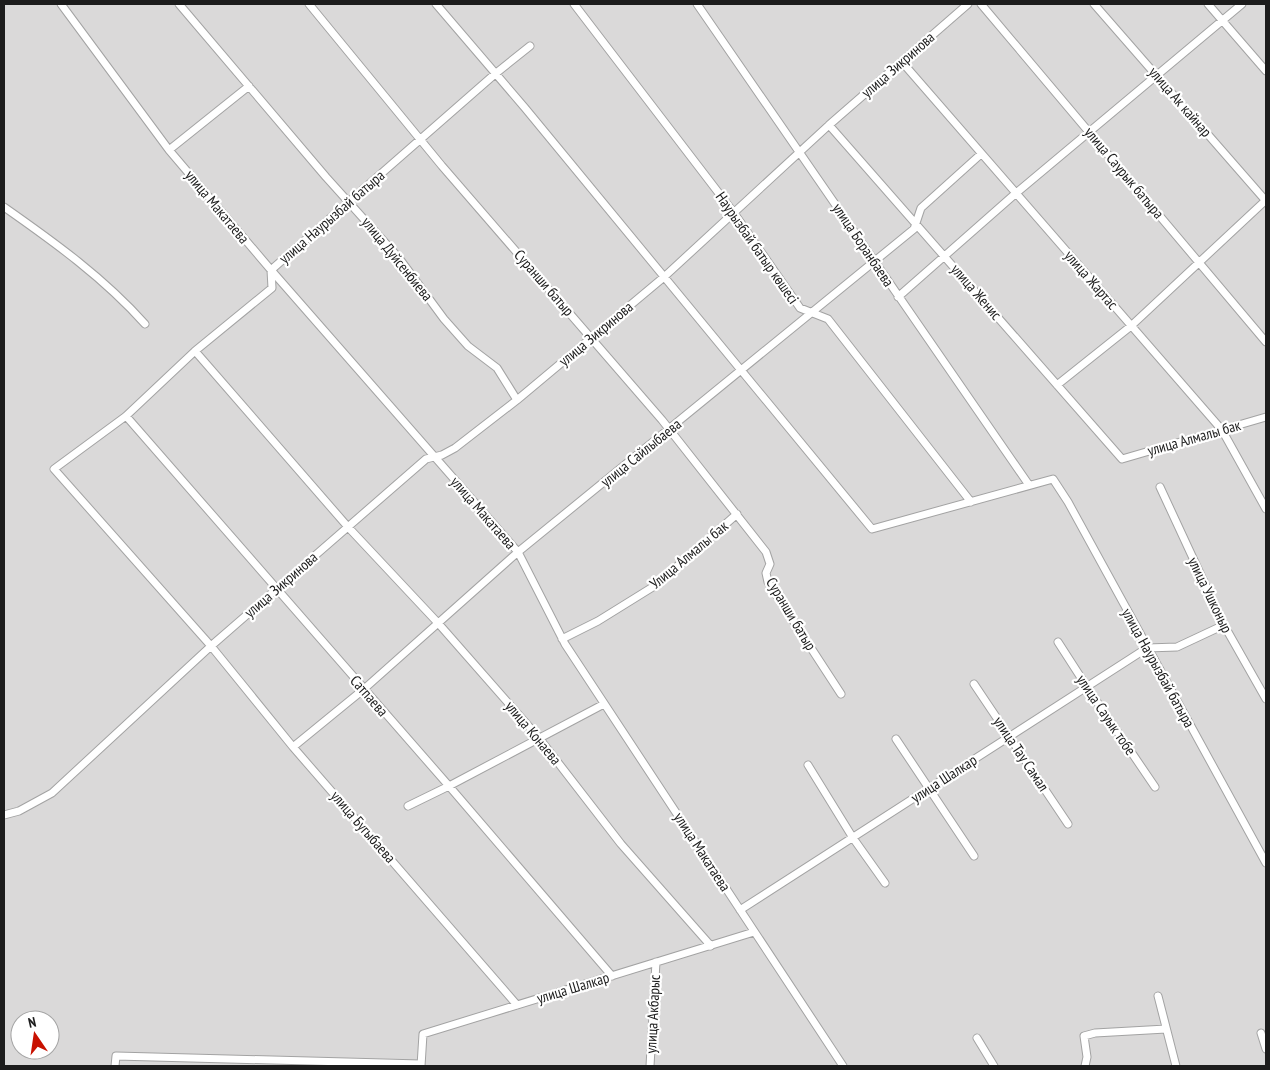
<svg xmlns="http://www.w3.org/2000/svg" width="1270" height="1070" font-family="'PT Sans Narrow',sans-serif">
  <rect width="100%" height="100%" fill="#eeebe1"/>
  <path fill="#dad9d9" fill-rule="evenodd" d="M4,4H1266V1066H4ZM20,1020H50V1050H20Z"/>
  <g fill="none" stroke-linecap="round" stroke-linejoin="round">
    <defs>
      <path id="minor" d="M61,4L169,150L271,270L518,552L565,644L843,1066
        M179,4L326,177L399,258L444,319L468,346L497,368L517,400
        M309,4L442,166L662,420L766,552L770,564L766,573L768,582L841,694
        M436,4L525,108L872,529L1053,479L1068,502L1266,863
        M574,4L734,213L800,308L828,319L971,502
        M697,4L1029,485
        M981,4L1266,342
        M1094,4L1266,201
        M1208,4L1266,71
        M902,62L1222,430L1266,509
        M829,125L1122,459L1266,417
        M169,150L249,86
        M4,207C54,242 104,278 145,324
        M898,297L1015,194L1242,4
        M195,351L348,527L438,623L539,738L621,844L711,946
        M1057,385L1131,326L1266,200
        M126,416L449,786L612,976
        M1160,487L1224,625L1266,699
        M562,639L598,621L656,585L737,514
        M1058,642L1087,687L1155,787
        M974,684L1068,824
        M896,739L974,856
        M293,747L364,689L518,552L914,229L921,208L981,154
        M808,765L853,838L885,883
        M408,806L449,786L604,704
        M4,815L19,811L52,793L211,646L426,459L442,455L455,448L517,400L664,277L829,125L968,4
        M740,910L1147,648L1177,647L1224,625
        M1158,996L1176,1066
        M517,1005L293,747L211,646L54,469L126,416L195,351L272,288L271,270L495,74L530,46
        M1261,1033L1266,1049
        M977,1038L994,1066
        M115,1066L116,1056L421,1064
        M421,1066L423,1034L754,932
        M650,1066L656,962
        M1085,1066L1087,1057L1084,1036L1095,1033L1166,1029"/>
    </defs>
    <use href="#minor" stroke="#a3a3a3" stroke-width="9"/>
    <use href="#minor" stroke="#fff" stroke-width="7"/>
  </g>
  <g text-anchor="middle" stroke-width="4.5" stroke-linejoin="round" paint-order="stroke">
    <g font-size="15" fill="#1c1c1c" stroke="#fff">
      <text transform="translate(898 65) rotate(-41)" y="5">улица Зикринова</text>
      <text transform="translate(1180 102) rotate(49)" y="5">улица Ак кайнар</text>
      <text transform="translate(1124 173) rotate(50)" y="5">улица Саурык батыра</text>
      <text transform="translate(217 207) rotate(50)" y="5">улица Макатаева</text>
      <text transform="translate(332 217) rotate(-41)" y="5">улица Наурызбай батыра</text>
      <text transform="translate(863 245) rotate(56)" y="5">улица Боранбаева</text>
      <text transform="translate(757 248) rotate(55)" y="5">Наурызбай батыр көшесі</text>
      <text transform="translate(397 259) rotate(51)" y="5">улица Дуйсенбиева</text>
      <text transform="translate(1091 280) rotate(49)" y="5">улица Жартас</text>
      <text transform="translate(544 283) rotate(49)" y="5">Суранши батыр</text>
      <text transform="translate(976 292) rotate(49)" y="5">улица Женис</text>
      <text transform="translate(596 334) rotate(-40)" y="5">улица Зикринова</text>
      <text transform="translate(1194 438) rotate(-16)" y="5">улица Алмалы бак</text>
      <text transform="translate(641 453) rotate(-39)" y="5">улица Сайлыбаева</text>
      <text transform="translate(483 513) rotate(49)" y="5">улица Макатаева</text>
      <text transform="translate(689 555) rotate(-40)" y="5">Улица Алмалы бак</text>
      <text transform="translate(281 585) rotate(-41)" y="5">улица Зикринова</text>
      <text transform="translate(1210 595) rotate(64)" y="5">улица Ушконыр</text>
      <text transform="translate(791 614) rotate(59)" y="5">Суранши батыр</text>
      <text transform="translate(1158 668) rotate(61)" y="5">улица Наурызбай батыра</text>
      <text transform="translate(369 696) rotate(49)" y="5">Сатпаева</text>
      <text transform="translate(1106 715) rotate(56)" y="5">улица Сауык тобе</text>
      <text transform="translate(533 733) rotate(50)" y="5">улица Конаева</text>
      <text transform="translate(1021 754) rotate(56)" y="5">улица Тау Самал</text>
      <text transform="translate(944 779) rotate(-33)" y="5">улица Шалкар</text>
      <text transform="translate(363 827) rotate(49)" y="5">улица Бугыбаева</text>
      <text transform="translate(702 852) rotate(57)" y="5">улица Макатаева</text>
      <text transform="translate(573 988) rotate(-17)" y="5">улица Шалкар</text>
      <text transform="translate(653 1014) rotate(-87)" y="5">улица Акбарыс</text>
    </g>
  </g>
  <rect width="1270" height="1070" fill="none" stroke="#1c1c1c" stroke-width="10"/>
  <g transform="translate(35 1035) rotate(347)"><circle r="24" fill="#ffffff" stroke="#a4a4a4"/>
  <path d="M0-4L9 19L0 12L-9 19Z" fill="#c81100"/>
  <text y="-8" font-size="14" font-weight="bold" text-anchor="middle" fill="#1c1c1c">N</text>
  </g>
</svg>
